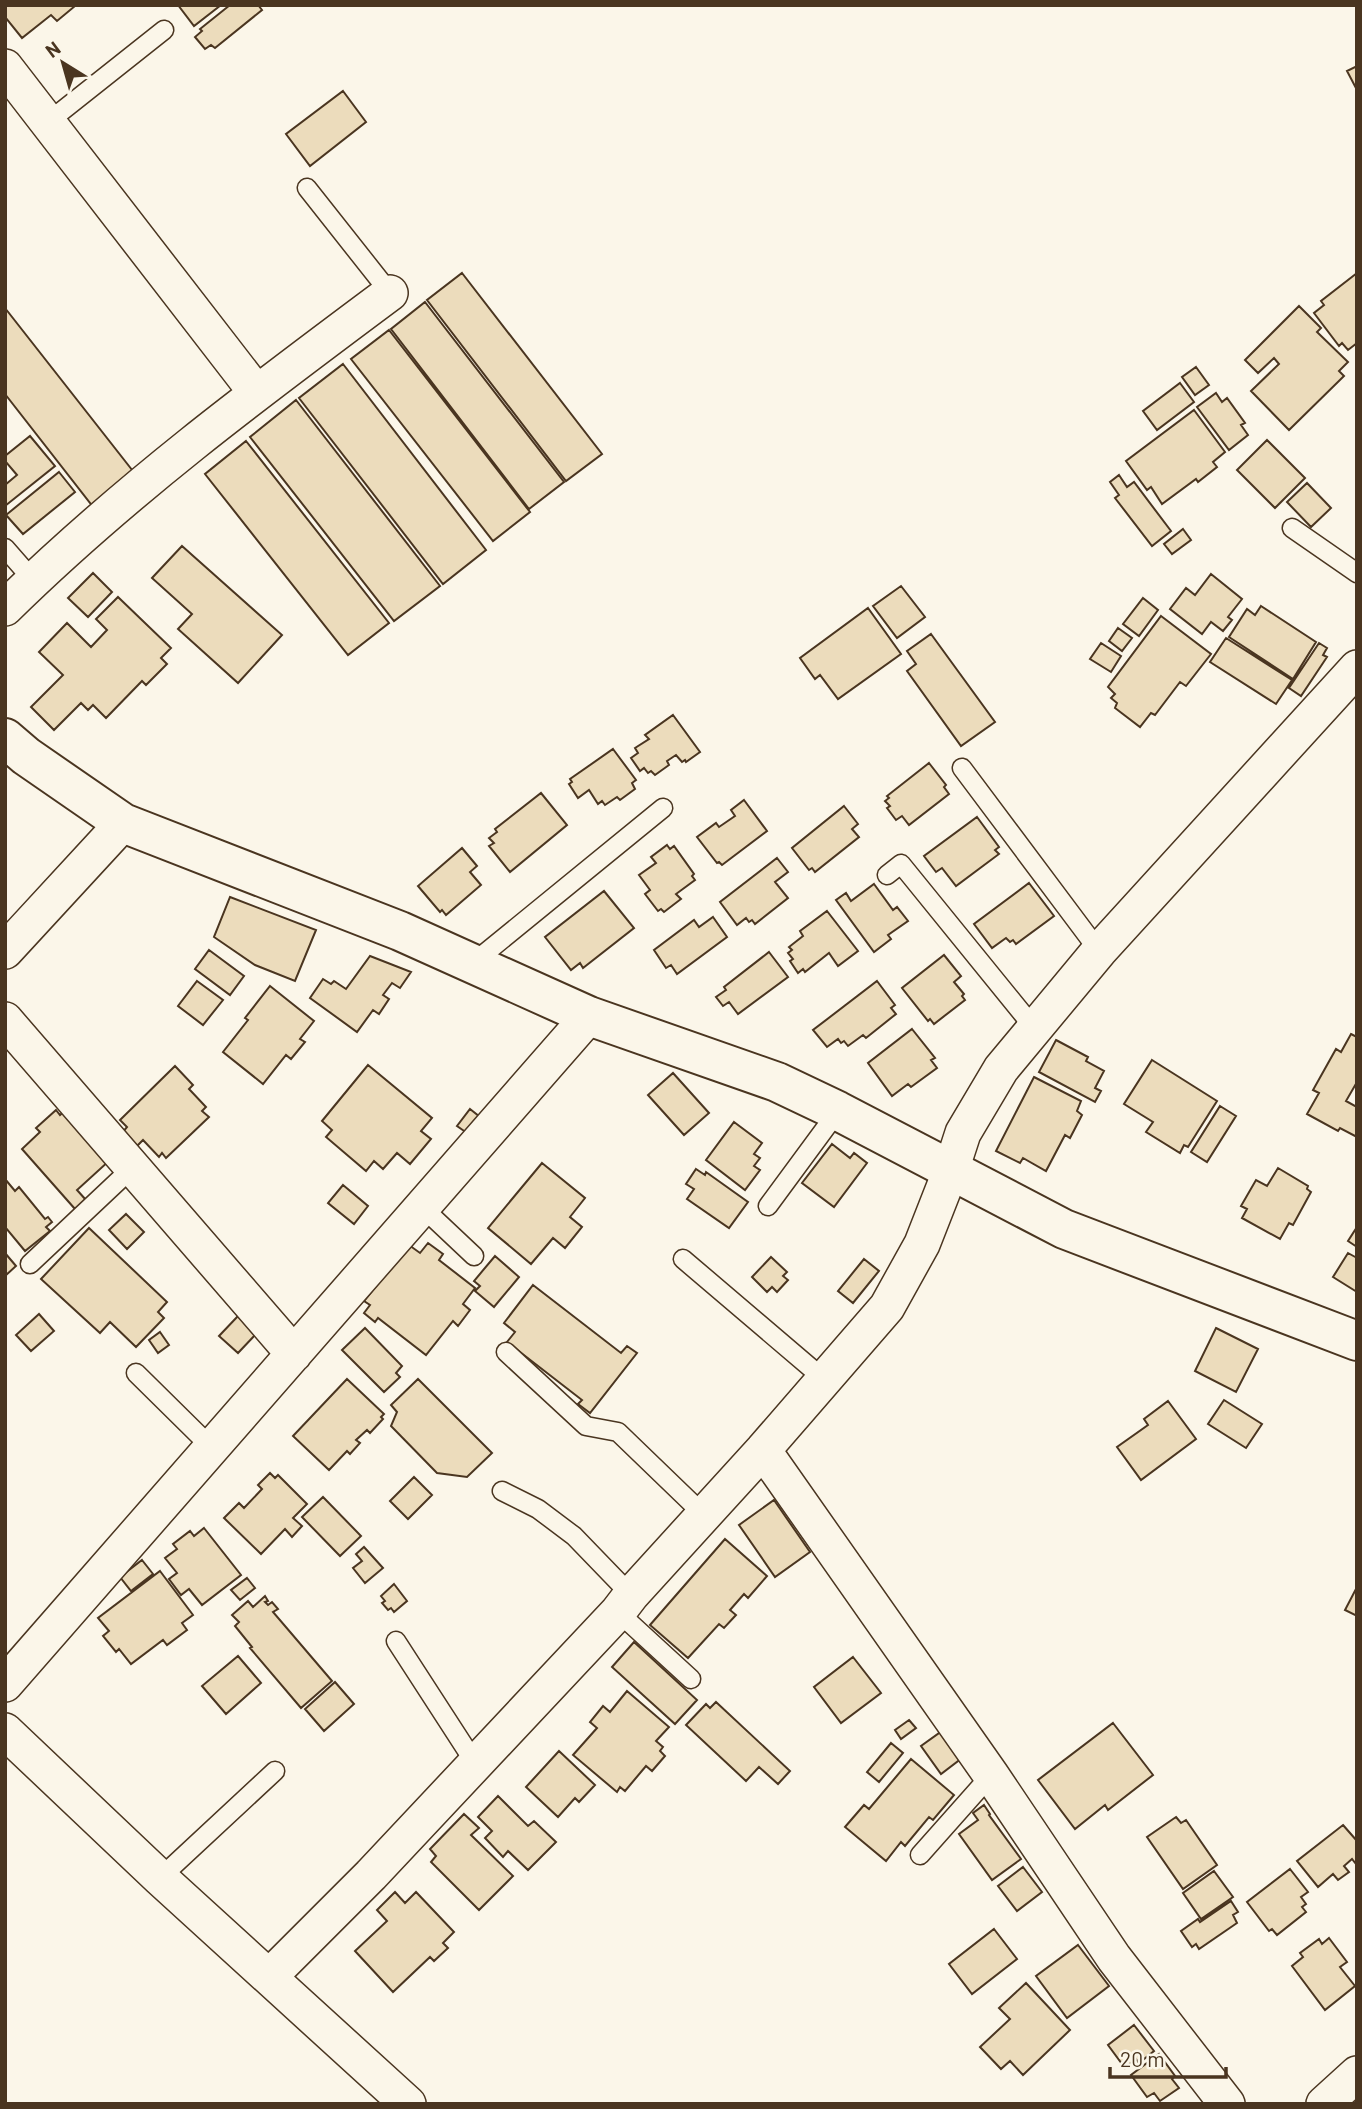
<svg xmlns="http://www.w3.org/2000/svg" width="1362" height="2109" font-family="Barlow,sans-serif">
  <rect width="100%" height="100%" fill="#fbf6e9"/>
  <path fill="#ecdcbc" stroke="#4a3520" stroke-width="2" d="M5,5H74L75,6L57,21L51,15L22,38L5,17Z
    M178,5H221L194,26Z
    M230,5H258L262,10L215,48L211,45L205,49L195,37L202,31L200,29Z
    M1357,66V90L1347,71Z
    M343,91L366,122L310,166L286,134Z
    M462,273L602,454L566,481L427,300Z
    M1357,273V343L1348,350L1342,343L1339,346L1314,313L1324,305L1321,301Z
    M425,302L564,482L529,509L391,329Z
    M1299,306L1321,328L1317,332L1348,362L1339,371L1344,376L1289,430L1251,391L1279,364L1274,358L1258,373L1245,360Z
    M5,308L136,475L94,508L5,394Z
    M389,330L530,512L493,541L351,359Z
    M343,364L486,550L443,584L299,398Z
    M1196,367L1209,385L1195,395L1182,377Z
    M1180,383L1194,402L1157,430L1143,411Z
    M1216,393L1222,402L1227,398L1245,423L1241,425L1248,435L1229,450L1197,407Z
    M296,400L440,586L394,621L250,437Z
    M1194,410L1225,452L1213,462L1217,467L1198,482L1196,479L1162,504L1151,487L1147,490L1126,461Z
    M30,436L55,466L5,506V485L17,475L5,461V456Z
    M1267,440L1305,478L1275,508L1237,470Z
    M246,441L389,623L348,655L205,474Z
    M59,472L75,492L23,534L6,515Z
    M1119,475L1127,487L1134,482L1171,531L1152,546L1115,498L1119,495L1110,482Z
    M1307,483L1331,508L1311,527L1287,502Z
    M1183,529L1191,540L1172,554L1164,544Z
    M182,546L282,635L238,683L178,629L192,614L152,578Z
    M93,573L112,592L88,617L68,598Z
    M1211,574L1242,599L1228,617L1232,620L1223,631L1211,622L1202,634L1170,609L1186,588L1195,595Z
    M901,586L925,617L897,638L873,606Z
    M118,597L171,648L161,658L167,664L146,685L142,681L106,718L93,705L88,710L81,703L54,730L31,707L63,675L39,652L67,623L91,647L107,630L96,619Z
    M1143,598L1158,610L1139,636L1123,624Z
    M1261,606L1316,642L1293,679L1229,637L1247,609L1255,615Z
    M868,608L901,654L838,699L820,675L815,679L800,658Z
    M1161,616L1211,654L1186,686L1180,682L1155,715L1151,713L1140,727L1115,708L1117,703L1111,698L1115,694L1108,687Z
    M1118,628L1132,638L1122,651L1109,641Z
    M931,634L995,722L961,746L907,671L916,664L907,651Z
    M1226,638L1292,680L1276,704L1210,662Z
    M1101,643L1121,656L1111,672L1090,659Z
    M1319,643L1327,648L1323,655L1327,657L1301,696L1289,688Z
    M673,715L700,752L686,762L685,760L682,762L676,755L667,761L669,765L655,775L651,771L648,773L644,768L640,771L631,758L638,753L635,748L649,739L645,735Z
    M613,749L636,780L632,783L635,789L620,800L617,797L605,805L602,801L598,804L589,790L578,798L569,784L572,782L570,779Z
    M929,763L946,785L944,787L949,794L909,825L902,816L896,820L887,808L890,806L885,801L889,798L887,796Z
    M541,793L567,825L510,872L489,846L494,843L489,838L497,832L495,829Z
    M744,800L767,831L722,865L719,862L717,863L697,837L716,823L719,827L735,816L731,810Z
    M844,806L858,824L852,829L859,837L815,872L812,868L809,870L792,848Z
    M977,817L999,847L995,850L999,854L956,886L942,868L936,872L924,856Z
    M667,845L670,849L674,846L694,874L692,876L695,880L676,894L681,899L664,912L661,909L658,911L645,894L650,890L639,875L656,863L651,857Z
    M462,848L477,866L470,872L481,885L446,915L442,910L440,912L418,886Z
    M777,858L788,872L775,882L788,898L755,924L752,920L749,922L746,918L737,925L720,902Z
    M1029,883L1054,916L1016,944L1013,940L1010,942L1006,938L992,948L974,924Z
    M874,884L893,910L897,907L908,921L888,935L891,939L874,952L836,900L846,893L851,901Z
    M604,891L634,928L583,968L580,963L571,970L545,937Z
    M230,897L316,930L295,981L255,965L214,937Z
    M827,911L858,951L838,966L829,953L805,972L803,969L798,973L790,961L793,959L788,953L792,950L789,947L803,936L800,931Z
    M713,917L727,937L677,974L671,965L666,968L654,950L694,920L699,927Z
    M209,950L244,976L230,995L195,969Z
    M769,952L788,977L738,1014L729,1002L723,1006L716,997L726,990L724,987Z
    M944,955L961,976L954,982L964,994L962,996L965,1000L934,1024L930,1019L928,1021L902,988Z
    M370,956L411,972L400,988L392,983L383,995L389,999L379,1014L373,1010L357,1032L310,998L323,979L331,984L334,981L346,989Z
    M197,981L223,1000L203,1025L178,1006Z
    M877,981L895,1005L891,1008L896,1014L866,1038L863,1035L848,1046L844,1041L841,1043L838,1039L827,1047L813,1030Z
    M270,986L314,1021L300,1039L305,1042L291,1059L286,1055L263,1084L223,1052L248,1020L245,1018Z
    M912,1029L935,1058L931,1060L937,1068L911,1087L908,1084L892,1096L868,1063Z
    M1351,1034L1357,1037V1082L1346,1101L1357,1107V1137L1340,1128L1338,1131L1307,1114L1319,1093L1313,1090L1336,1049L1341,1052Z
    M1056,1040L1088,1057L1086,1061L1104,1071L1095,1088L1101,1091L1095,1102L1039,1072Z
    M1152,1060L1217,1101L1188,1147L1184,1145L1180,1153L1146,1132L1153,1122L1124,1104Z
    M368,1065L432,1118L421,1131L431,1139L410,1164L397,1153L383,1169L374,1161L366,1171L326,1137L332,1130L322,1121Z
    M175,1066L193,1085L189,1089L206,1107L202,1111L209,1117L166,1158L162,1153L159,1157L143,1140L136,1147L122,1133L127,1127L120,1120Z
    M673,1073L709,1113L684,1135L648,1095Z
    M1034,1077L1081,1101L1077,1111L1082,1115L1070,1138L1065,1135L1046,1171L1023,1158L1020,1163L996,1151Z
    M1220,1106L1236,1116L1207,1162L1191,1152Z
    M470,1109L480,1117L467,1133L457,1126Z
    M56,1110L60,1115L66,1110L110,1160L77,1190L86,1200L75,1209L22,1149L40,1132L36,1128Z
    M734,1122L762,1143L754,1154L760,1158L754,1166L760,1170L745,1190L706,1160Z
    M832,1144L850,1158L854,1153L867,1163L834,1207L802,1183Z
    M542,1163L585,1198L570,1217L582,1227L565,1248L553,1238L531,1264L488,1228Z
    M1278,1168L1308,1186L1307,1189L1311,1192L1293,1225L1289,1223L1280,1239L1242,1218L1247,1209L1241,1206L1256,1180L1267,1186Z
    M696,1169L705,1175L706,1172L748,1202L729,1228L687,1199L694,1189L686,1184Z
    M5,1179L15,1191L19,1187L45,1219L48,1217L52,1222L46,1227L50,1231L25,1251L5,1227Z
    M343,1185L368,1206L354,1224L328,1203Z
    M126,1214L144,1232L127,1249L109,1230Z
    M1357,1227V1247L1348,1241Z
    M89,1228L167,1302L158,1312L164,1318L136,1347L110,1322L100,1333L41,1279Z
    M428,1243L443,1254L439,1260L475,1288L463,1304L470,1310L458,1326L453,1321L426,1355L378,1318L375,1322L364,1313L370,1305L364,1301L409,1245L420,1253Z
    M5,1253L16,1266L5,1276Z
    M1348,1253L1357,1258V1292L1333,1277Z
    M495,1256L519,1277L494,1307L475,1291L480,1286L474,1281Z
    M771,1257L787,1272L783,1276L788,1280L777,1292L772,1287L767,1292L752,1277Z
    M864,1259L879,1271L853,1303L838,1291Z
    M533,1285L621,1353L627,1346L637,1353L590,1413L578,1404L582,1400L507,1342L515,1332L504,1323Z
    M39,1314L54,1331L31,1351L16,1335Z
    M238,1316L256,1334L238,1353L219,1336Z
    M365,1328L402,1366L396,1373L400,1377L384,1392L342,1350Z
    M1216,1328L1258,1349L1236,1392L1195,1371Z
    M160,1332L169,1345L158,1353L149,1340Z
    M347,1379L384,1414L381,1417L383,1419L370,1433L367,1430L356,1440L360,1443L350,1454L347,1451L329,1470L293,1436Z
    M418,1379L492,1453L467,1477L437,1473L391,1426L397,1412L391,1405Z
    M1224,1400L1262,1424L1246,1448L1208,1424Z
    M1168,1401L1196,1439L1141,1480L1117,1447L1148,1425L1144,1419Z
    M270,1473L275,1478L278,1475L307,1504L293,1518L302,1526L292,1537L285,1529L261,1554L224,1518L239,1503L244,1508L262,1489L258,1485Z
    M414,1477L432,1495L408,1519L390,1501Z
    M323,1497L361,1536L340,1556L302,1517Z
    M774,1500L810,1552L775,1577L739,1525Z
    M204,1528L241,1575L202,1605L189,1589L181,1595L169,1579L177,1573L165,1558L177,1549L173,1544L190,1531L194,1536Z
    M725,1539L767,1576L748,1598L744,1594L730,1610L736,1615L724,1628L719,1624L688,1658L650,1625Z
    M364,1547L383,1568L365,1583L353,1568L362,1561L356,1554Z
    M142,1560L153,1574L131,1591L120,1577Z
    M160,1571L193,1615L182,1623L187,1630L167,1645L163,1640L131,1664L119,1649L116,1652L103,1636L109,1631L98,1618Z
    M247,1578L255,1588L240,1600L231,1590Z
    M394,1584L407,1601L394,1612L391,1608L388,1610L382,1603L385,1601L381,1596Z
    M1357,1587V1616L1345,1610Z
    M265,1596L268,1601L265,1602L268,1605L272,1602L278,1609L273,1612L332,1681L301,1708L250,1648L252,1647L235,1626L239,1622L232,1615L248,1601L253,1607Z
    M634,1642L697,1700L675,1724L612,1667Z
    M238,1656L261,1683L226,1714L202,1686Z
    M853,1657L881,1693L841,1723L814,1687Z
    M335,1682L354,1704L324,1731L305,1709Z
    M627,1691L669,1727L656,1741L663,1747L660,1751L665,1756L652,1771L646,1766L625,1791L620,1787L617,1792L573,1755L597,1728L590,1722L603,1706L610,1712Z
    M716,1702L790,1771L778,1784L759,1767L746,1781L686,1725L706,1704L710,1708Z
    M909,1720L916,1728L901,1739L895,1730Z
    M1113,1723L1153,1775L1108,1810L1105,1805L1075,1829L1038,1780Z
    M942,1731L962,1758L941,1774L921,1746Z
    M891,1743L903,1753L879,1782L867,1772Z
    M559,1751L595,1785L579,1802L575,1798L558,1817L526,1787Z
    M911,1759L954,1795L933,1820L929,1817L905,1846L901,1842L886,1861L845,1827L864,1805L869,1809Z
    M498,1796L528,1826L534,1821L556,1842L528,1870L508,1851L503,1857L485,1838L492,1831L478,1817Z
    M984,1805L990,1814L989,1815L1021,1859L992,1880L959,1834L978,1820L973,1813Z
    M464,1814L479,1828L471,1835L513,1876L479,1910L431,1862L436,1856L430,1849Z
    M1176,1817L1181,1823L1186,1820L1217,1865L1183,1889L1147,1837Z
    M1343,1825L1357,1841V1863L1356,1864L1352,1859L1344,1866L1349,1872L1338,1880L1333,1874L1318,1887L1297,1861Z
    M1023,1867L1042,1892L1017,1911L998,1886Z
    M1290,1869L1308,1892L1301,1897L1306,1904L1302,1907L1306,1912L1277,1935L1272,1929L1269,1931L1247,1902Z
    M1214,1871L1233,1897L1201,1919L1183,1893Z
    M395,1892L405,1903L416,1892L454,1932L443,1943L448,1948L434,1961L430,1957L393,1992L355,1951L387,1921L377,1910Z
    M1231,1901L1238,1912L1233,1915L1237,1923L1199,1949L1196,1944L1192,1947L1181,1931L1198,1919L1200,1922Z
    M994,1929L1017,1959L972,1994L949,1964Z
    M1329,1938L1347,1962L1340,1967L1355,1986L1325,2010L1292,1966L1303,1957L1300,1953L1319,1939L1322,1944Z
    M1078,1945L1109,1986L1067,2018L1036,1976Z
    M1026,1983L1070,2030L1023,2075L1010,2061L1001,2069L980,2047L1010,2019L999,2008Z
    M1134,2025L1154,2051L1139,2063L1136,2059L1125,2068L1108,2045Z
    M1159,2054L1175,2076L1172,2079L1179,2088L1160,2101L1154,2093L1147,2097L1131,2075Z"/>
  <g fill="none" stroke-linecap="round" stroke-linejoin="round">
    <defs>
      <path id="lane" d="M48,122L164,30
        M307,188L390,293
        M1292,528L1357,573
        M5,548L33,580
        M962,768L1099,951
        M887,875L901,864L1035,1029
        M473,963L663,808
        M768,1206L838,1111
        M422,1207L474,1256
        M683,1259L825,1380
        M30,1264L132,1168
        M506,1352L586,1426L618,1432L704,1515
        M136,1373L212,1448
        M502,1491L538,1509L574,1536L631,1595
        M618,1612L691,1679
        M396,1641L475,1763
        M920,1855L991,1775
        M160,1878L275,1771"/>
      <path id="street" d="M5,67L256,392
        M5,608C124,491 257,392 390,293
        M5,951L123,823
        M5,1020L294,1354
        M763,1450L991,1775L1114,1958L1227,2104
        M5,1684L589,1016
        M5,1731L160,1878L408,2104
        M270,1976L371,1875L618,1612L631,1595L763,1450L887,1307L922,1244L951,1170L963,1133L1001,1069L1099,951L1357,668
        M1324,2104L1357,2074"/>
      <path id="secondary" d="M5,738L26,756L123,823L400,931L589,1016L777,1082L838,1111L1064,1229L1357,1341"/>
    </defs>
    <use href="#lane" stroke="#4a3520" stroke-width="21"/>
    <use href="#street" stroke="#4a3520" stroke-width="38"/>
    <use href="#secondary" stroke="#4a3520" stroke-width="42"/>
    <use href="#lane" stroke="#fbf6e9" stroke-width="18"/>
    <use href="#street" stroke="#fbf6e9" stroke-width="35"/>
    <use href="#secondary" stroke="#fbf6e9" stroke-width="38"/>
  </g>
  <rect width="1362" height="2109" fill="none" stroke="#4a3520" stroke-width="14"/>
  <g transform="translate(63 63) rotate(323)" stroke="#fbf6e9" stroke-width="5" paint-order="stroke">
  <path d="M0-5L12 26L0 18L-12 26Z" fill="#4a3520"/>
  <text y="-10" font-size="19" font-weight="bold" text-anchor="middle" fill="#4a3520">N</text>
  </g>
  <path d="M1110 2067v10h116v-10" fill="none" stroke="#4a3520" stroke-width="3.5"/>
  <text x="1120" y="2067" font-size="21" fill="#4a3520" stroke="#fbf6e9" stroke-width="5" paint-order="stroke">20 m</text>
</svg>
